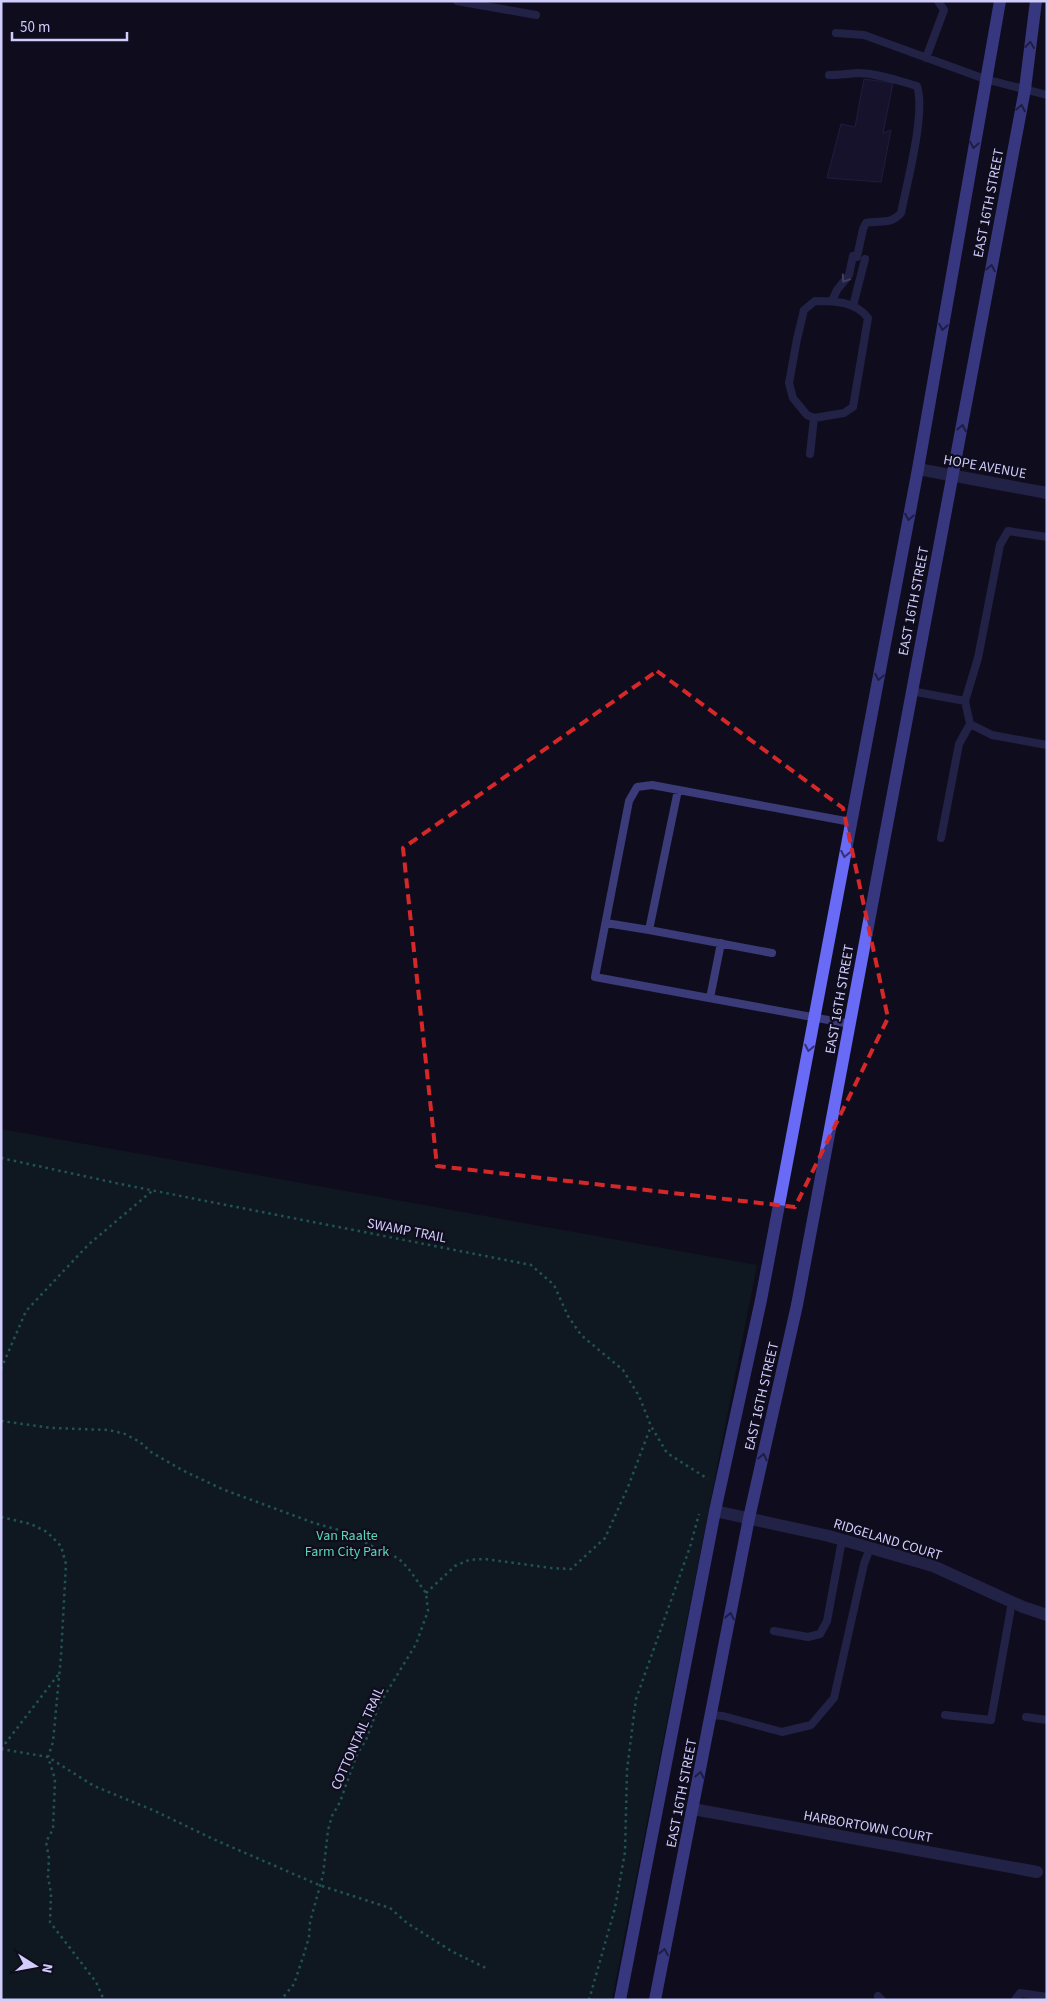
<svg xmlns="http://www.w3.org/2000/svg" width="1048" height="2001" font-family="'Source Sans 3',sans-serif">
  <rect width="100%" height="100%" fill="#0f0d1d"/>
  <path fill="#102625" d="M1,1129L757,1265L612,2000H1Z"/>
  <path fill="#201a3d" stroke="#372e67" d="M864,79L893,83L883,133L891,130L881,182L827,178L841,124L855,127Z"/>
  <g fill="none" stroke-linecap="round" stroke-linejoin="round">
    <path stroke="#34a89d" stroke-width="2.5" stroke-dasharray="2.5 4" stroke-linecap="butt" d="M1,1158L125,1185L531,1265L554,1285L568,1316L581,1335L623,1370L639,1396L651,1426L667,1453L708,1479
      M1,1369L26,1311L88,1245L152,1191
      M1,1421L52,1428L109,1430L125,1434L140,1442L151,1452L182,1470L222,1489L314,1523L346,1532L383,1552L398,1558L408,1568L426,1593L428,1611L416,1644L379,1705L366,1740L357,1754L340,1802L332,1816L328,1830L323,1875L310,1922L309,1937L304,1954L294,1984L281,2000
      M1,1517L31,1524L47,1532L61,1546L66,1564L61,1656L53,1742L48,1757L55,1779L53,1829L46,1842L49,1858L48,1877L51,1893L50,1922L96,1982L104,2000
      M426,1593L455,1566L469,1560L485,1559L551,1568L571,1569L605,1538L628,1487L651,1426
      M1,1749L48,1757L94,1786L155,1811L213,1839L319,1885L390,1908L407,1923L453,1952L488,1969
      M1,1749L58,1675
      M589,2000L615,1908L625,1852L627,1770L636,1699L690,1547L699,1514"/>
    <path stroke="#3b3b79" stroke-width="8" d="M457,1L536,15
      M836,33L864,35L985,79L1047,95
      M926,58L944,10L938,1
      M829,75C839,75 848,74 857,73C877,73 899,81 917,86C926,112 907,183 901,213C891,225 880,220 866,223L863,229L857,257
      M815,301C835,301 855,301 868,318L853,407L844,413L814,418L807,415L793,398L789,383L797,339L804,310Z
      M832,301L837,290L849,275L853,256
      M853,306L865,259
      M810,454L814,418
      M911,691L965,701L978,658L1000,545L1008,531L1047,537
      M965,701L970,724L992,735L1047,745
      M678,790L649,930L772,953
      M941,838L959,744L970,724
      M606,923L649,930
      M710,998L721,943
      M850,1024L595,977L629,801L637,787L652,785L851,822
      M774,1631L808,1637L820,1634L827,1621L842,1540
      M711,1715L723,1716L782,1732L811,1725L834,1698L864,1564L870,1548
      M945,1715L991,1720L1012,1602
      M1026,1717L1047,1720
      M878,1996L882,2000
      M1015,2000L1020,1993L1047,1997"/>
    <path stroke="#3b3b79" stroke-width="12" d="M918,469L1047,493
      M715,1511L829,1536L933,1566L1023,1607L1047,1615
      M693,1809L1037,1872"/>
    <path stroke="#696af6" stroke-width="12" d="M620,2000L715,1511L761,1300L918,469L1000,1
      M655,2000L749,1518L797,1305L1025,89L1036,1"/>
  </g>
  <defs><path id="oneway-chevron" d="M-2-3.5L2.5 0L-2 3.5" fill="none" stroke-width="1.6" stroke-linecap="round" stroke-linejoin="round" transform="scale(1.25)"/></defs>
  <g stroke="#333274">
    <use href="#oneway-chevron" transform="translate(1030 45) rotate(-83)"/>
    <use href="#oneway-chevron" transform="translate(1021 108) rotate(-79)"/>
    <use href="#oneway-chevron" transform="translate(974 145) rotate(100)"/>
    <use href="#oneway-chevron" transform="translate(991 268) rotate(-79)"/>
    <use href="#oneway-chevron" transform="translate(943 327) rotate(100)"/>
    <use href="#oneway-chevron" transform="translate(962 428) rotate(-79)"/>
    <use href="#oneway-chevron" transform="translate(909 517) rotate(101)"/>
    <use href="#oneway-chevron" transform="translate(879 677) rotate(101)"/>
    <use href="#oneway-chevron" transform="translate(845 854) rotate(101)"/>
    <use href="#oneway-chevron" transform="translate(809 1048) rotate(101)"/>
    <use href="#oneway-chevron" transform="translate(763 1457) rotate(-77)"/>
    <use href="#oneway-chevron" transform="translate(730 1616) rotate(-79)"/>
    <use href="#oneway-chevron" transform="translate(700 1775) rotate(-79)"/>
    <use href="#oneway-chevron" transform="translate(664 1952) rotate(-79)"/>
  </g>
  <use stroke="#7e7cb4" href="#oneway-chevron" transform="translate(845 279) rotate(124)"/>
  <path d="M0 0H1048V2001H0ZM657,671L843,808L888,1018L795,1207L437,1166L403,848Z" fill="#0f0d1d" fill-opacity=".55" fill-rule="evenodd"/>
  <path fill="none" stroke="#d62828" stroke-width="4" stroke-dasharray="10 6" stroke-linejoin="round" d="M657,671L843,808L888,1018L795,1207L437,1166L403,848Z"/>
  <g text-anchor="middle" stroke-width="4.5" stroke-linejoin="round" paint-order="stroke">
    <g font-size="14" fill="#d0ccfc" stroke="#0f0d1d">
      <text transform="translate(988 203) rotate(-79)" y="5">EAST 16TH STREET</text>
      <text transform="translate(985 466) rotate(10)" y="5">HOPE AVENUE</text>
      <text transform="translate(913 601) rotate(-79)" y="5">EAST 16TH STREET</text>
      <text transform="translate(839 999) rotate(-80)" y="5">EAST 16TH STREET</text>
      <text transform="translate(407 1230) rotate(11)" y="5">SWAMP TRAIL</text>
      <text transform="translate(761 1396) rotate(-77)" y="5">EAST 16TH STREET</text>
      <text transform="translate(888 1539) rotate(17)" y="5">RIDGELAND COURT</text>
      <text transform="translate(357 1738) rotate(-66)" y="5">COTTONTAIL TRAIL</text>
      <text transform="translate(681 1793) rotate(-79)" y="5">EAST 16TH STREET</text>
      <text transform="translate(868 1826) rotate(10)" y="5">HARBORTOWN COURT</text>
    </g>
    <g font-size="14" fill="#5dd6b5" stroke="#0f0d1d">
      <text x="347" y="1540">Van Raalte<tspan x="347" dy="16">Farm City Park</tspan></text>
    </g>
  </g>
  <rect width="1048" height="2001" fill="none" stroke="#d0ccfc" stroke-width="5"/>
  <g transform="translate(35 1966) rotate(101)" stroke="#0f0d1d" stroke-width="4" paint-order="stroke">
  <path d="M0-4L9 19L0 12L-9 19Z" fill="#d0ccfc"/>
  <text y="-8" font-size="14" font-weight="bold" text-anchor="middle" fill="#d0ccfc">N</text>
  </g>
  <path d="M12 32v8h115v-8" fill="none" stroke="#d0ccfc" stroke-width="2.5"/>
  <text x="20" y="32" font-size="15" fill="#d0ccfc" stroke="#0f0d1d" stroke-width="4" paint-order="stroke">50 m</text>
</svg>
